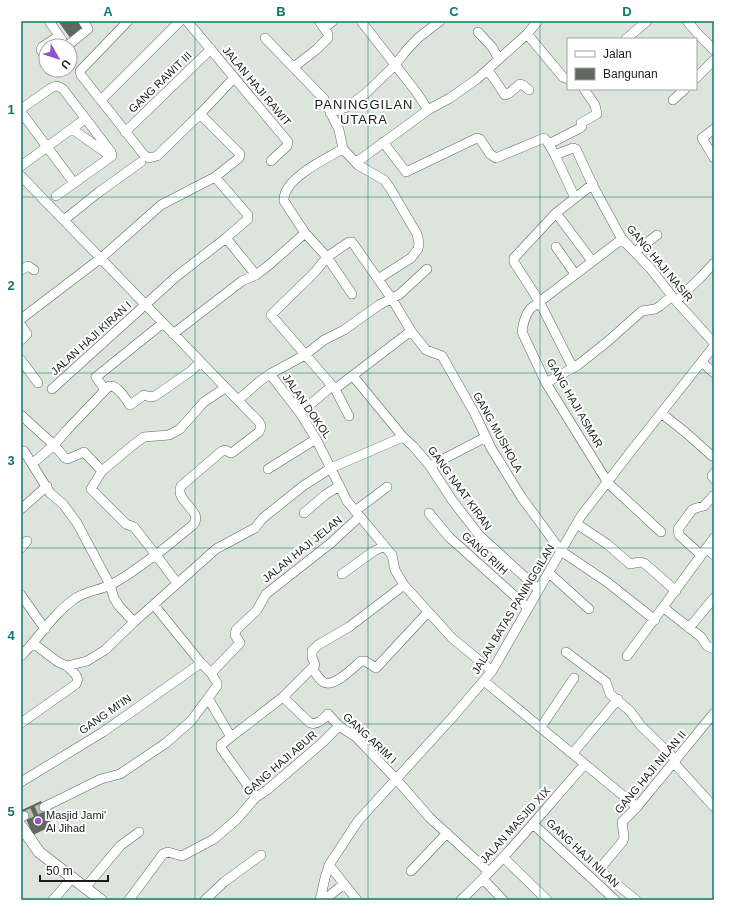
<svg xmlns="http://www.w3.org/2000/svg" width="735" height="921" font-family="Helvetica,sans-serif">
  <rect width="100%" height="100%" fill="#dce5db"/>
  <path fill="#606860" d="M58,21H79L85,29L71,39Z
    M41,801L52,826L33,835L22,810Z"/>
  <g fill="none" stroke-linecap="round" stroke-linejoin="round">
    <path stroke="#b5bdb4" stroke-width="9" stroke-dasharray="9 4.5" stroke-linecap="butt" d="M24,816L44,807"/>
    <defs>
      <path id="minor" d="M49,21L62,40
        M128,21L80,71L81,75L144,155L149,158L157,156L200,114L234,78
        M187,21L288,142L287,146L271,161
        M361,21L417,93L428,110
        M687,21L698,34L714,50
        M324,28L333,21
        M478,32L492,47L499,59
        M527,34L563,77L568,79
        M265,38L324,99L339,130L343,149L358,165L384,180L390,188L417,234L419,243L418,249L411,258L378,279
        M626,39L647,21
        M67,46L88,29L83,21
        M46,57L41,50L42,47L59,36
        M294,67L317,49L328,38V34L319,21
        M488,70L505,95L508,94L520,84L523,85L529,90
        M696,78L714,60
        M101,100L180,21
        M673,100L685,89
        M21,109L51,88C56,85 58,86 63,89L111,152L112,156
        M21,112L74,183
        M330,113L347,107L365,94L395,65L405,52L418,38L440,21
        M72,129L109,155
        M714,129L702,138L714,158
        M125,132L211,49
        M383,142L406,172L477,138L480,139L490,154L496,158L544,138L547,141L555,155L573,148L576,149L594,188L622,239L650,268L676,301L714,343
        M549,144L580,128L582,126L581,123L597,114L595,105L584,89
        M343,149C327,158 282,179 284,201L305,233L327,257L352,294
        M555,155L575,198
        M355,161L361,159L428,110L450,98L477,79L527,34L538,21
        M21,166L85,119
        M21,176L259,422L261,426L259,432L233,452L231,453L225,450L222,451L181,486C174,502 205,511 193,525L156,555L134,527L126,524L91,489L102,471L133,445L144,437L169,435L180,429L204,402L225,388
        M56,196L112,156
        M556,213L592,261
        M64,220L99,192L141,162
        M226,238L256,275
        M622,239L530,309C525,316 523,323 522,332L546,383L608,483L661,532
        M556,247L575,274
        M635,252L657,235
        M21,270L28,266L34,270
        M676,301L701,277L714,263
        M21,319L101,258L161,205L215,177L239,158L240,154L200,114
        M21,325L27,334L21,340
        M411,331L426,350L442,356L475,414L491,448L522,498L561,551L607,582L655,620
        M173,334L242,281L256,275L269,265L305,233
        M21,360L38,383
        M702,362L714,373
        M573,368L539,301L514,262V258L556,213L593,184
        M270,374L305,355L324,340L344,330L379,305L400,294L427,269
        M353,376L403,437L413,446L430,466L452,500L479,535L538,589
        M546,383L578,365L607,342L642,311L655,309L660,306L672,296
        M52,389L177,276L226,238L248,219V215L215,177
        M335,389L411,331L392,299L352,242H349L327,257L315,272L271,315L335,389L349,416
        M105,390L96,377L163,323
        M238,400L260,381L270,374L300,413L316,439L347,501L392,555L395,570L404,585L452,638L492,671
        M300,413L332,386
        M661,413L685,432L712,456H714
        M21,415L54,445L32,464
        M24,451L50,493L63,504L77,523L110,585L114,598L119,606L134,622L216,549L255,528L263,518L303,486L331,468L403,437
        M430,466L486,437
        M268,469L316,439
        M102,471L84,452L68,459L65,458L54,445L66,431L109,386C119,385 125,399 130,405L144,395L150,397L155,396L191,371L200,362
        M714,473L712,476L714,479
        M21,509L47,486
        M355,511L387,487
        M304,513L325,495L339,486
        M429,513L449,537L528,608
        M577,524L607,544L630,564L640,562L644,563L676,591
        M21,548L27,541
        M706,548L714,555
        M701,555L679,535L678,529L692,510L696,508L704,506L714,495
        M549,573L589,609
        M342,574L374,551L385,546
        M21,595L45,629
        M664,608L701,637L707,646L714,649
        M689,628L714,598
        M34,644L58,662L67,666L87,661L105,650L134,622
        M566,652L606,682L610,694L630,711L641,726L676,760
        M21,656C39,638 52,615 73,600C84,591 98,591 110,585C124,579 142,564 156,555L177,583
        M627,656L714,538
        M312,668C315,672 318,678 322,681C332,690 353,668 361,661H365L376,668L428,612
        M211,673L240,643L235,635L236,630L257,610L266,594L331,543L359,517
        M484,681L637,807
        M283,697L315,665L312,657V651L318,645L349,627L404,585
        M208,698L231,737L221,745V748L256,797
        M21,723L76,684C81,677 72,671 67,666
        M541,727L574,678
        M231,737L283,697L310,723C318,725 323,719 328,714L339,726L356,737L396,779L430,818L489,872
        M573,753L618,699
        M674,763L714,807
        M21,782L103,732L201,663
        M44,807L101,779L120,774L166,743L191,721L217,686V683L211,673L201,663L154,605
        M21,817L24,816
        M533,824L615,900
        M503,857L547,900
        M329,865L357,900
        M411,871L447,833
        M483,879L503,900
        M85,888L120,846L139,832
        M53,900L72,878
        M129,900L163,854L168,852L182,856L214,839L237,819L256,797L267,790L322,743L339,726
        M205,900L224,882L261,855
        M320,900L325,878L329,865L358,821L451,719L492,671L581,516L632,450L714,346
        M324,900L344,884
        M461,900C506,858 544,810 585,764
        M636,900L603,873L602,866L623,841L624,837L622,822L637,807L714,713"/>
      <path id="major" d="M21,826L39,852L101,900"/>
    </defs>
    <use href="#minor" stroke="#5e665e" stroke-width="10"/>
    <use href="#major" stroke="#5e665e" stroke-width="12"/>
    <use href="#minor" stroke="#fff" stroke-width="9"/>
    <use href="#major" stroke="#fff" stroke-width="11"/>
  </g>
  <path fill="none" stroke="#0f766e" stroke-width="1" stroke-opacity="0.55" d="M195,21V900M368,21V900M540,21V900M21,197H714M21,373H714M21,548H714M21,724H714"/>
  <circle fill="#9450c5" stroke="#fff" stroke-width="1.5" cx="38" cy="821" r="4"/>
  <g text-anchor="middle" stroke-width="4" stroke-linejoin="round" paint-order="stroke">
    <g font-size="11" fill="#191c19" stroke="#fff">
      <text transform="translate(160 82) rotate(-44)" y="4">GANG RAWIT III</text>
      <text transform="translate(257 86) rotate(50)" y="4">JALAN HAJI RAWIT</text>
      <text transform="translate(660 263) rotate(50)" y="4">GANG HAJI NASIR</text>
      <text transform="translate(91 338) rotate(-42)" y="4">JALAN HAJI KIRAN I</text>
      <text transform="translate(575 403) rotate(60)" y="4">GANG HAJI ASMAR</text>
      <text transform="translate(307 406) rotate(55)" y="4">JALAN DOKOL</text>
      <text transform="translate(498 432) rotate(61)" y="4">GANG MUSHOLA</text>
      <text transform="translate(460 488) rotate(54)" y="4">GANG NAAT KIRAN</text>
      <text transform="translate(302 549) rotate(-39)" y="4">JALAN HAJI JELAN</text>
      <text transform="translate(485 553) rotate(42)" y="4">GANG RIIH</text>
      <text transform="translate(513 609) rotate(-59)" y="4">JALAN BATAS PANINGGILAN</text>
      <text transform="translate(105 714) rotate(-35)" y="4">GANG MI'IN</text>
      <text transform="translate(370 738) rotate(43)" y="4">GANG ARIM I</text>
      <text transform="translate(280 763) rotate(-41)" y="4">GANG HAJI ABUR</text>
      <text transform="translate(650 772) rotate(-50)" y="4">GANG HAJI NILAN II</text>
      <text transform="translate(515 825) rotate(-48)" y="4">JALAN MASJID XIX</text>
      <text transform="translate(583 853) rotate(43)" y="4">GANG HAJI NILAN</text>
    </g>
    <g font-size="11" fill="#191c19" stroke="#fff" text-anchor="start">
      <text x="46" y="819">Masjid Jami'<tspan x="46" dy="13">Al Jihad</tspan></text>
    </g>
    <g font-size="13" letter-spacing="1" fill="#191c19" stroke="#fff">
      <text x="364" y="109">PANINGGILAN<tspan x="364" dy="15">UTARA</tspan></text>
    </g>
  </g>
  <rect width="735" height="921" fill="none" stroke="#ffffff" stroke-width="44"/>
  <rect x="567" y="38" width="130" height="52" fill="#ffffff" stroke="#a3a4a3"/>
  <rect x="575" y="51" width="20" height="6" fill="#ffffff" stroke="#a3a4a3"/>
  <text x="603" y="58" font-size="12" fill="#191c19">Jalan</text>
  <rect x="575" y="68" width="20" height="12" fill="#606860" stroke="#a3a4a3"/>
  <text x="603" y="78" font-size="12" fill="#191c19">Bangunan</text>
  <g transform="translate(58 58) rotate(129)"><circle r="19" fill="#ffffff" stroke="#a3a4a3"/>
  <path d="M0-3L7 15L0 10L-7 15Z" fill="#9450c5"/>
  <text y="-6" font-size="11" font-weight="bold" text-anchor="middle" fill="#191c19">U</text>
  </g>
  <path d="M40 875v6h68v-6" fill="none" stroke="#191c19" stroke-width="2"/>
  <text x="46" y="875" font-size="12" fill="#191c19" stroke="#ffffff" stroke-width="3" paint-order="stroke">50 m</text>
  <rect x="22" y="22" width="691" height="877" fill="none" stroke="#0f766e" stroke-width="1.5"/>
  <g font-size="13" text-anchor="middle" font-weight="bold" fill="#0f766e">
    <text x="108" y="16">A</text>
    <text x="281" y="16">B</text>
    <text x="454" y="16">C</text>
    <text x="627" y="16">D</text>
    <text x="11" y="114">1</text>
    <text x="11" y="290">2</text>
    <text x="11" y="465">3</text>
    <text x="11" y="640">4</text>
    <text x="11" y="816">5</text>
  </g>
</svg>
